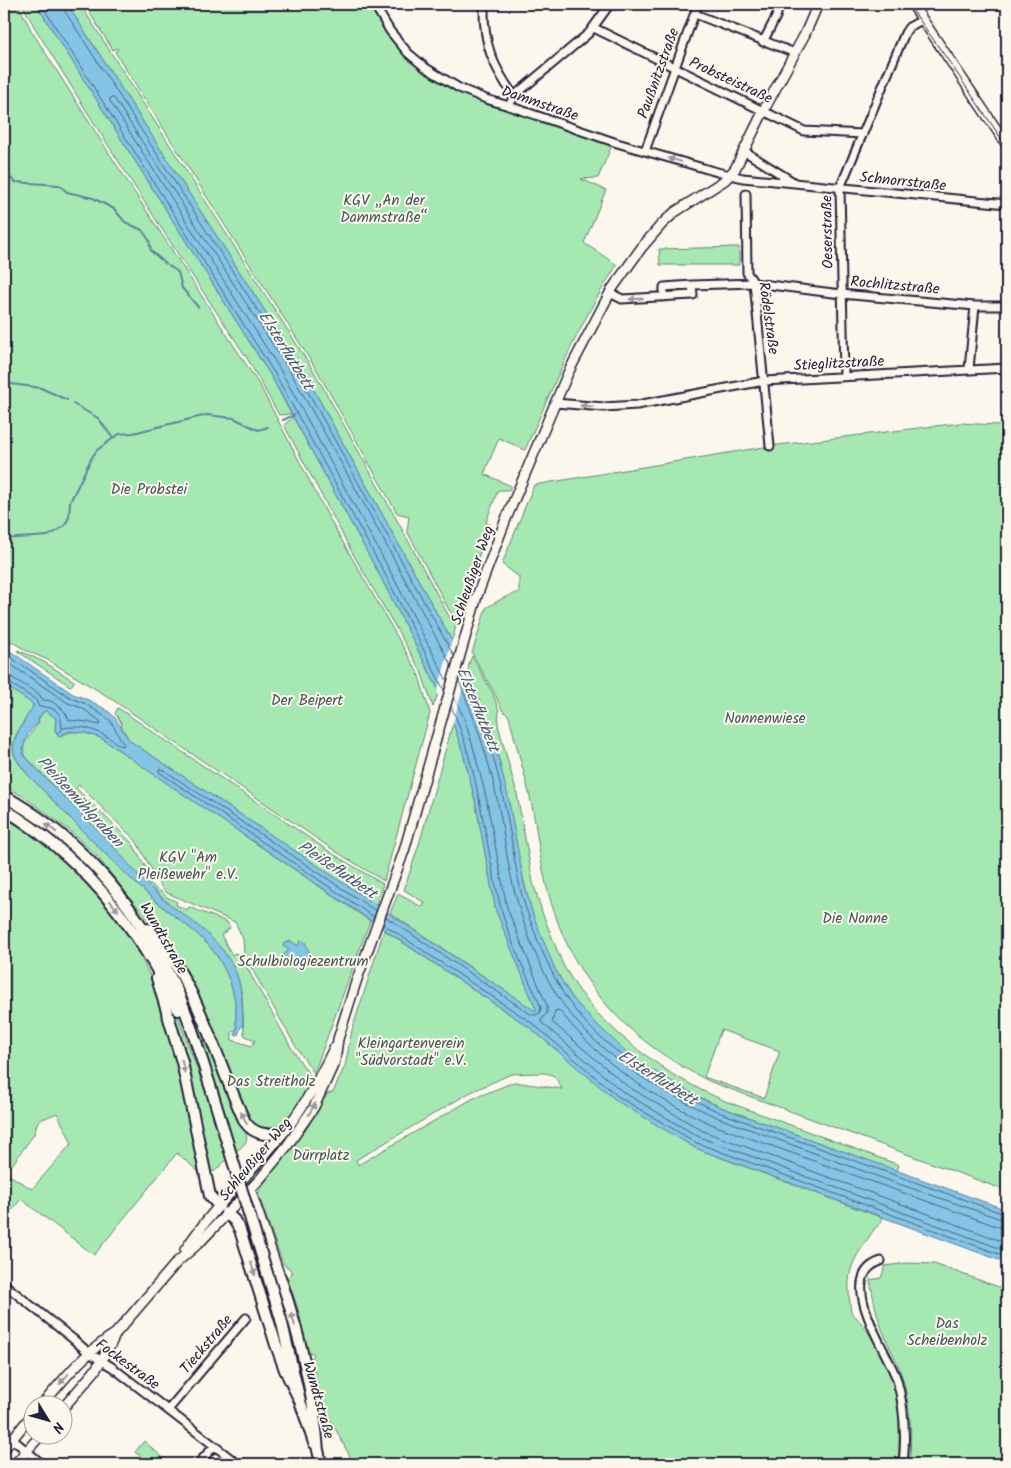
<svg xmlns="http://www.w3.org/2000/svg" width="1011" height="1468" font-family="Kalam,sans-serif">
  <rect width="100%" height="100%" fill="#fbf7ec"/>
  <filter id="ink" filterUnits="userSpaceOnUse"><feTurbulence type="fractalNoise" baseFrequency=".02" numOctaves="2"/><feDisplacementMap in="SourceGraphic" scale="10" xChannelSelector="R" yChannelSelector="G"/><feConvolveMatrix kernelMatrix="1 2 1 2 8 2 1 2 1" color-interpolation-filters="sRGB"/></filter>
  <g filter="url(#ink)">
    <path fill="#a6e8b1" stroke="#648576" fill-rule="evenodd" d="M4,4H18L31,30L98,136L260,386L329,518L418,673L430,713L384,881L335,851L107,696L46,659L27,651L6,638L4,640Z
      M22,4H36L271,376L291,414L279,415L247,358L178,254L101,134L35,28Z
      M67,4H80L315,373L403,531L451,620L457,622L452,641L301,367Z
      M84,4H372L396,43L413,62L444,85L508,111L612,145L598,178L581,179L606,190L584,243L617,265C579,322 553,387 525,450L499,438L484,474L511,486L509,490H498L486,522L490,525L475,566L458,618L455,617L449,610L407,531L409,516L397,513L393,506L318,372L115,52L118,49L117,48L113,50Z
      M739,247V265H660L659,249Z
      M293,417L379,574L439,691L433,707L421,671L353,554L284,425Z
      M960,423L997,425L1007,427V1191L711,1082C621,1038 566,975 544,875C538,848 536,820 529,793C523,768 515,742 509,716L502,710L495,694L472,653L486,608L503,598L519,592V577L502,564L534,485L770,446ZM721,1030L780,1051L764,1098L704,1077Z
      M18,650L44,662L74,681V683L70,686L17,651Z
      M472,656L493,694L499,711L498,725L517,794L533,882L542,912L563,965L578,989L596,1012L620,1035L641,1052L672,1074L701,1090L725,1101L899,1165L897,1171L723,1108C665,1082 606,1047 570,994C548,962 534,923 525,886C515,846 510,804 500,764C495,744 489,724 482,706C478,698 467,679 468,671C468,666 470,661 472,656Z
      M4,685L33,704C33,710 29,713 26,718C8,746 8,752 30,777C70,817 109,860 152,898C173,917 201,932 217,956C231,977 237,999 236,1025H237L236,1031L232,1032V1040L252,1046L255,1040L245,1036L244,1034L242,995L239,983L236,973L223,950L150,887L24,755V744L39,722L38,720L43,712L46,711L56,718L55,730L59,737C72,728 87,733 101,738L370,921L314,1073L296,1047L244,955L243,939L235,922L165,892L160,885L136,841L79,785L76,788L133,844L151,877L147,880L158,891H160L167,897L177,902L176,905L187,910L189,907L227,922L230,928L221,935L232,955L235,953L240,955L292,1049L312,1079C307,1100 289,1114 276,1131L261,1130L250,1122L197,993L186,973L168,945L95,854L69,830L27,799L4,785V775L7,772L4,768Z
      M118,708L333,854L383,884L376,905L133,743L128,738L121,725L122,724L115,713Z
      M453,723L463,753L475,800L496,911L538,1013L390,913L398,894L422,907L425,903L404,890L420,841Z
      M4,818C34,833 61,855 85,880C111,908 133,939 149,974C178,1036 186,1106 200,1173L177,1153L94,1255L21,1199L4,1220V1173L9,1175L32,1189L72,1143L57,1113L38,1121L34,1134L12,1165H4Z
      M384,930L529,1027L554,1048L695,1148L883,1218L880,1224L875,1228C851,1264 845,1268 851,1312C862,1322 871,1336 878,1349C882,1357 886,1365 890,1373C901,1402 900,1434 898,1464H354L320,1400L315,1373L310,1359L314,1355L313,1353L308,1352L298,1309L287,1278L292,1274L290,1269L283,1264L258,1194L261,1186L307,1128L327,1094L333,1092L345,1066L352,1030ZM537,1073C552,1073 555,1074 562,1089L514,1082L472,1099L358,1165L356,1160L469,1093L511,1074Z
      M178,973L246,1131C248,1142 245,1145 236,1151L210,1069L173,975Z
      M178,1016L217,1124L227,1159L215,1171L208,1172L173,1018Z
      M908,1263L934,1264L1007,1290V1464H909C913,1435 910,1404 902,1376C897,1360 888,1345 882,1329C876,1313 873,1297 870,1280L881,1278L885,1266Z
      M144,1441L170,1464H149L135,1452Z"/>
    <path fill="#84c4e5" stroke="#5d83a1" d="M36,4H67L301,367L452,641L482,707L498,757L508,796L524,884L533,915L555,969L570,995L590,1018L635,1060L698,1097L723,1108L1007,1210V1263L695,1148L617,1101L529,1027L162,780L101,738L86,733L70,731L59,736L57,734L63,729L57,733L55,730L56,718L46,711L43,712L38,719L39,722C30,729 21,743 24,755C52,787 84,815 112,845C125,859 137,875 151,888C180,916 212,928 233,966C243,985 242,1005 243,1026H241L238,1035H235L237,1025H236C237,999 231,978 217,956C201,932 173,917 152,898C109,860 70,817 30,777C9,752 8,748 25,720C27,715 31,711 33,706V704L4,685V647L73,694C85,698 108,708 115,718C122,727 124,736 133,743L537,1012L496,911L475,800L463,753L453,723L439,691L379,574L271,376Z
      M291,941L298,946L300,941L305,942L310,954L296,965L290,963L283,955L288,951V948L283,946L284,943Z"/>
    <path fill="#fbf7ec" d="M453,637L468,669L452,727L437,693Z"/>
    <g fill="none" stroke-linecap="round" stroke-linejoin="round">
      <path stroke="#49637f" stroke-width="1" d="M41,4L275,374L384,572L444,690
        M63,4L64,10L296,370L454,656
        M4,653L71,698L84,703L110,720L124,745L121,746C102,732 86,724 62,728C61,724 62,720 60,716C57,708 46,706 39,707L36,700L8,682L4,681
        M4,660L68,703L82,708L100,721L101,724L98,725L88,722L69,720L65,712L61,708L51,701L43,700L39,694L11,677L4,675
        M461,672C480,711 494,754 503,797C510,826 513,855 519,883C523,903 531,922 538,941C546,960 554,978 565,996C599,1049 665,1087 721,1113L1007,1215
        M447,681L389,569L281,371L110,101V98H114L291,373L364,504L451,665
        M459,681C475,719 489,759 497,799C504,829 506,859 514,889C524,927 538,967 560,1000C597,1055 660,1092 719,1118L893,1182L1007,1221
        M454,697L464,718L474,750L486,797L507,908L547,1006V1013L541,1020L542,1023L623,1092L699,1137L1007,1251
        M374,917L165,776L159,772V769H162L376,911
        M386,917L532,1015H536L540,1013L541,1007C527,975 510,942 501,908C484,841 480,771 451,706
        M383,924L532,1023L619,1097L697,1143L1007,1257
        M1007,1228L999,1227L716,1126C652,1098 603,1065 559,1010L555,1011L552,1022L627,1086L703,1131L1007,1243"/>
      <path stroke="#5d83a1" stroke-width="2" d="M4,172L15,182L59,185L67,192L93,198L114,209L125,222L142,230L149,240L151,251L166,264
        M169,266L178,272L182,288L198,307
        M4,383L41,388L67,400
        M73,404L98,418L112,437
        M283,420L294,415
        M4,539L48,536L57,531L65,525L69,517L70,502L91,459L97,450L119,434L133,433L207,415L234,418L258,430L268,427"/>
      <defs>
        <path id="minor" d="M374,4L390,31L408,53L426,68L459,88L486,99L509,106L617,143L717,172L743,178L1007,204
          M484,4C483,43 492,65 514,96
          M695,14L795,53
          M594,28L804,131L863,134
          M763,42L776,17L780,4
          M509,106L514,96L589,33L610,4
          M645,151L698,4
          M744,151L795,183
          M746,194L747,273L754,283L770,446
          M692,285L754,283L841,294L975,306H1007
          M610,293L622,299L693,295L692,285L664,287V297
          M969,369L975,306
          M844,376L840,188L905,33L909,27L922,20
          M555,403L604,407L637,405L764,381L1007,368
          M881,1261C833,1277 888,1351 897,1380C904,1406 906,1437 903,1464
          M4,1284L73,1339L89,1353L112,1367L238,1464
          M168,1410L246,1318
          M4,1432L42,1464
          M198,1464L214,1446"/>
        <path id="major" d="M912,4L1007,145
          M250,1189L280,1277
          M185,1250C215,1204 257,1168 290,1124C308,1100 321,1075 334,1048
          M41,1406C64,1379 85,1352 116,1333
          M62,1409L94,1372L107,1352L116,1333L177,1262L201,1241L260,1179L287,1146L314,1107L335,1061L338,1039L356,982L404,851L477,596L506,519L568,373L612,289L642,247L662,224L675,212L725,180L735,169L764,110L805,34L818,4
          M4,1449L32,1415
          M15,1464L40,1436"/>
        <path id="highway" d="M4,796C71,833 123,890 160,957C168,973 177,988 183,1005C199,1047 212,1091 225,1135
          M4,809C82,856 139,928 178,1010
          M149,929C198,983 215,1057 245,1122C255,1136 269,1136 284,1131
          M157,978L182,1062L210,1196L219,1206
          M226,1213L234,1220L240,1230L276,1345L285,1370L300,1401
          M280,1277C299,1333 314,1392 318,1451
          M281,1319L300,1401L314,1443
          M317,1445L321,1464"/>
      </defs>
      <use href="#minor" stroke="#22223b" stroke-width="11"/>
      <use href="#major" stroke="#22223b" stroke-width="12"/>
      <use href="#highway" stroke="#22223b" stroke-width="14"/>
      <use href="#minor" stroke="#fbf7ec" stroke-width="7"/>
      <use href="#major" stroke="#fbf7ec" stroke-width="9"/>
      <use href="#highway" stroke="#fbf7ec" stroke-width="10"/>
      <path stroke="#22223b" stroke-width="1" d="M908,4L950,63L1007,147"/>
      <defs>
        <path id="highway-bridge" d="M225,1135L281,1319"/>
      </defs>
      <use href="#highway-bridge" stroke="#22223b" stroke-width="14" stroke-linecap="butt"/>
      <use href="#highway-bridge" stroke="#fbf7ec" stroke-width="10"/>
    </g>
    <defs><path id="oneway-solid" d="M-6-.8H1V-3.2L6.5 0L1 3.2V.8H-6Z" transform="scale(1.25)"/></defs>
    <g fill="#99979c">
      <use href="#oneway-solid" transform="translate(675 160) rotate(-164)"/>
      <use href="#oneway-solid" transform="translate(636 299) rotate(177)"/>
      <use href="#oneway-solid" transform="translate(587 406) rotate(-176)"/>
      <use href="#oneway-solid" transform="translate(51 828) rotate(-142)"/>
      <use href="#oneway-solid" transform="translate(114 906) rotate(51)"/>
      <use href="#oneway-solid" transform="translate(183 1066) rotate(77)"/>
      <use href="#oneway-solid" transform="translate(312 1109) rotate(-60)"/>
      <use href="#oneway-solid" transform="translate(244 1118) rotate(-116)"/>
      <use href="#oneway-solid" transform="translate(253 1269) rotate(73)"/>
      <use href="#oneway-solid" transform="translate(293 1319) rotate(-105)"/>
      <use href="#oneway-solid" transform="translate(64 1379) rotate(131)"/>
    </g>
  </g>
  <g text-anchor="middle" stroke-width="4" stroke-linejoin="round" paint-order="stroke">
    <g font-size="15" fill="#22223b" stroke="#fbf7ec">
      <text transform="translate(658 73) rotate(-70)" y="5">Paußnitzstraße</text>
      <text transform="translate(731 80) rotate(25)" y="5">Probsteistraße</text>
      <text transform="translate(540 103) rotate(19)" y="5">Dammstraße</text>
      <text transform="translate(903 181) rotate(6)" y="5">Schnorrstraße</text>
      <text transform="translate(827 232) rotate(-91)" y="5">Oeserstraße</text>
      <text transform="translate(895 285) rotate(5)" y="5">Rochlitzstraße</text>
      <text transform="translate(769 318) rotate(82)" y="5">Rödelstraße</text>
      <text transform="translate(839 363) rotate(-3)" y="5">Stieglitzstraße</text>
      <text transform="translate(472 575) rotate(-71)" y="5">Schleußiger Weg</text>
      <text transform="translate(164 938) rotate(60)" y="5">Wundtstraße</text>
      <text transform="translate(255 1159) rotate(-50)" y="5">Schleußiger Weg</text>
      <text transform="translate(206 1344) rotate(-50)" y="5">Tieckstraße</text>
      <text transform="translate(128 1364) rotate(36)" y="5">Fockestraße</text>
      <text transform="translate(319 1400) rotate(74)" y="5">Wundtstraße</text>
    </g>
    <g font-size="15" fill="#435458" stroke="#fbf7ec">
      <text x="384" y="205">KGV „An der<tspan x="384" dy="17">Dammstraße“</tspan></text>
      <text x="149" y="494">Die Probstei</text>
      <text x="307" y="705">Der Beipert</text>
      <text x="765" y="723">Nonnenwiese</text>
      <text x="188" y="862">KGV "Am<tspan x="188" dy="17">Pleißewehr" e.V.</tspan></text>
      <text x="855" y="923">Die Nonne</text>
      <text x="303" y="966">Schulbiologiezentrum</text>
      <text x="411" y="1048">Kleingartenverein<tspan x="411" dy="17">"Südvorstadt" e.V.</tspan></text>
      <text x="271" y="1086">Das Streitholz</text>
      <text x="321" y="1160">Dürrplatz</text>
      <text x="947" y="1328">Das<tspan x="947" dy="17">Scheibenholz</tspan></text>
    </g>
    <g font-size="16" font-style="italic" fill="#445b76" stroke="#fbf7ec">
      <text transform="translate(287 350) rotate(58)" y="6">Elsterflutbett</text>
      <text transform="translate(479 709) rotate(68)" y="6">Elsterflutbett</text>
      <text transform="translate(81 801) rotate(47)" y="6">Pleißemühlgraben</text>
      <text transform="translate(338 869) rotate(34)" y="6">Pleißeflutbett</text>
      <text transform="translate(658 1077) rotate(32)" y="6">Elsterflutbett</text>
    </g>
  </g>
  <rect width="1011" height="1468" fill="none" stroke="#fbf7ec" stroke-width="20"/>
  <rect x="10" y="10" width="991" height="1448" fill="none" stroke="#22223b" stroke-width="2" filter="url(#ink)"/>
  <g transform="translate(48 1420) rotate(127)"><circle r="24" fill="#fbf7ec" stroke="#a4a2a5"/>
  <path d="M0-4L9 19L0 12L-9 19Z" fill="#22223b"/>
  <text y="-8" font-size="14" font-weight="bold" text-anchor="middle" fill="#22223b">N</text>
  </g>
</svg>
